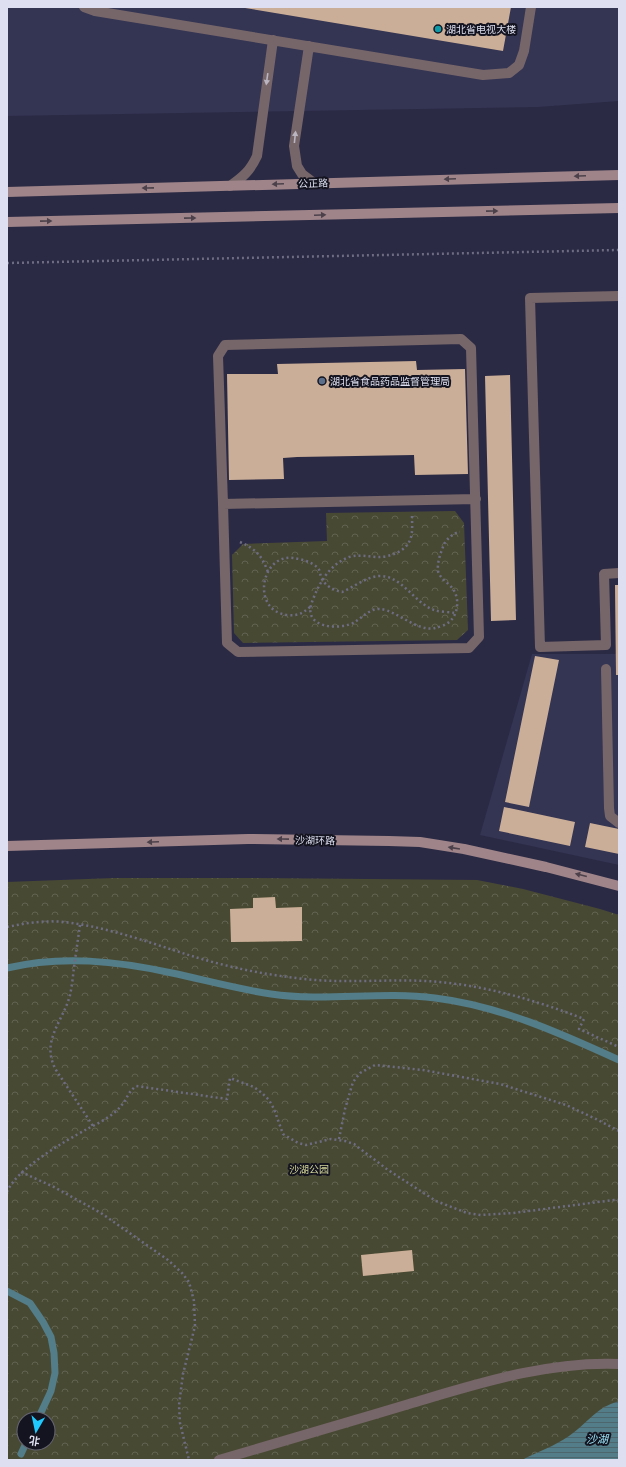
<svg xmlns="http://www.w3.org/2000/svg" width="626" height="1467" font-family="'Fira Sans','Noto Sans SC',sans-serif">
  <defs>
    <pattern id="forest-crowns" width="20" height="18" patternUnits="userSpaceOnUse"><rect width="20" height="18" fill="#484933"/><path d="M2 6a3 3 0 1 1 6 0M12 15a3 3 0 1 1 6 0" fill="none" stroke="#626351"/></pattern>
    <pattern id="water-rules" width="6" height="5" patternUnits="userSpaceOnUse"><rect width="6" height="5" fill="#537d88"/><path d="M0 2.5h6" fill="none" stroke="#4d666e"/></pattern>
  </defs>
  <rect width="100%" height="100%" fill="#2b2a44"/>
  <path fill="#343453" d="M7,7H619V101L538,107L7,116Z
    M615,585H619V865L480,835L532,654H616Z"/>
  <path fill="url(#forest-crowns)" fill-rule="evenodd" d="M455,511L464,523L468,630L457,640L243,643L234,633L232,555L243,544L327,541L326,513Z
    M115,878H252L477,880L523,889L600,909L619,915V1460H7V882ZM24,1419H48V1443H24Z"/>
  <path fill="url(#water-rules)" d="M619,1401V1460H522C537,1452 555,1446 569,1436C588,1423 595,1408 619,1401Z"/>
  <g fill="none" stroke-linecap="round" stroke-linejoin="round">
    <path stroke="#537d88" stroke-width="7" d="M7,968C62,955 117,961 172,973C205,980 237,989 271,994C325,1002 380,991 435,998C500,1006 560,1033 619,1060
      M7,1291L30,1303L43,1322L51,1337L54,1353L55,1373L51,1391L38,1419
      M21,1454L26,1443"/>
  </g>
  <path fill="#cbae97" d="M239,7H511L503,51Z
    M416,361L417,370L465,369L468,474L415,475L414,455L297,457L283,458L284,479L229,480L227,374H278L277,364Z
    M510,375L516,620L491,621L485,376Z
    M615,585H619V675H616Z
    M535,656L559,660L529,807L505,802Z
    M504,807L575,822L570,846L499,831Z
    M590,823L619,829V854L585,847Z
    M275,897L276,908L302,907V941L231,942L230,909L253,908V898Z
    M412,1250L414,1271L363,1276L361,1255Z"/>
  <g fill="none" stroke-linecap="round" stroke-linejoin="round">
    <path stroke="#6d6c83" stroke-width="2.5" stroke-dasharray="2 3" stroke-linecap="butt" d="M7,263L619,250
      M412,516C412,524 413,533 410,540C406,551 390,557 379,557C369,557 360,554 349,557C329,565 319,583 312,602C302,628 339,631 355,622C361,618 366,613 373,610C390,603 415,633 435,628C439,627 446,625 449,622C458,615 460,599 453,589C449,583 440,579 438,571C437,561 441,553 444,544C447,539 454,532 460,532
      M240,542C256,549 262,556 268,572
      M310,607C303,613 298,616 288,615C251,612 260,554 293,558C301,559 312,562 318,568C320,570 320,574 321,577C325,586 333,590 342,592C354,587 366,577 379,576C402,575 414,603 434,610C440,612 449,612 455,613
      M80,925C78,939 76,953 74,967C73,976 72,986 70,995C63,1022 40,1041 56,1070L93,1126
      M7,927C26,923 45,920 64,922C109,927 153,944 195,957C228,967 262,974 296,978C339,984 382,979 426,981C480,984 533,999 584,1019L579,1029L619,1047
      M339,1139L345,1109L353,1082L360,1073L375,1065L423,1070L500,1084L566,1105L596,1119L619,1131
      M21,1172L54,1187L101,1213L168,1260L182,1273L189,1282L194,1301L195,1326L183,1374L179,1405L180,1423L189,1460
      M7,1192C17,1168 64,1142 87,1129C97,1124 113,1116 120,1107C127,1100 127,1093 136,1086L227,1099L230,1078L254,1087L262,1093L269,1100L274,1109L283,1134L298,1143L306,1145L331,1139L345,1141L354,1144L388,1170L436,1201L467,1213L481,1215L513,1213L614,1200H619"/>
    <path stroke="#766669" stroke-width="10" d="M84,7L95,11L483,75L509,73L519,65L524,51L531,7
      M309,46L294,146L297,166L302,174L314,183
      M230,186C243,177 250,171 257,156L273,40
      M619,296L530,298L540,647L606,645L604,574L619,573
      M223,504L227,643L238,652L469,648L479,637L471,348L461,339L225,345L218,356L223,504L476,499
      M606,669L609,808L610,816L619,823
      M219,1460C283,1441 346,1423 409,1404C477,1384 547,1361 619,1364"/>
    <path stroke="#9f858a" stroke-width="10" d="M7,192L619,175
      M7,222L619,208
      M7,846L248,839L389,841L420,842L464,849L546,867L619,886"/>
  </g>
  <defs><path id="oneway-solid" d="M-6-.8H1V-3.2L6.5 0L1 3.2V.8H-6Z"/></defs>
  <g fill="#bab5c1">
    <use href="#oneway-solid" transform="translate(267 79) rotate(98)"/>
    <use href="#oneway-solid" transform="translate(295 137) rotate(-84)"/>
  </g>
  <g fill="#4c414a">
    <use href="#oneway-solid" transform="translate(580 176) rotate(178)"/>
    <use href="#oneway-solid" transform="translate(450 179) rotate(178)"/>
    <use href="#oneway-solid" transform="translate(278 184) rotate(178)"/>
    <use href="#oneway-solid" transform="translate(148 188) rotate(179)"/>
    <use href="#oneway-solid" transform="translate(492 211) rotate(-1)"/>
    <use href="#oneway-solid" transform="translate(320 215) rotate(-2)"/>
    <use href="#oneway-solid" transform="translate(190 218) rotate(-1)"/>
    <use href="#oneway-solid" transform="translate(46 221) rotate(-1)"/>
    <use href="#oneway-solid" transform="translate(283 839) rotate(-179)"/>
    <use href="#oneway-solid" transform="translate(153 842) rotate(178)"/>
    <use href="#oneway-solid" transform="translate(454 848) rotate(-171)"/>
    <use href="#oneway-solid" transform="translate(581 875) rotate(-166)"/>
  </g>
  <circle fill="#0f9aa8" stroke="#141420" stroke-width="1.5" cx="438" cy="29" r="4"/>
  <circle fill="#5c6f8a" stroke="#141420" stroke-width="1.5" cx="322" cy="381" r="4"/>
  <g text-anchor="middle" stroke-width="4" stroke-linejoin="round" paint-order="stroke">
    <g font-size="10" fill="#dedff0" stroke="#141420" text-anchor="start">
      <text x="446" y="33">湖北省电视大楼</text>
      <text x="330" y="385">湖北省食品药品监督管理局</text>
    </g>
    <g font-size="10" fill="#dedff0" stroke="#141420">
      <text transform="translate(313 183) rotate(-2)" y="4">公正路</text>
      <text transform="translate(315 840) rotate(1)" y="4">沙湖环路</text>
    </g>
    <g font-size="10" fill="#d2d598" stroke="#141420">
      <text x="309" y="1173">沙湖公园</text>
    </g>
    <g font-size="11" font-style="italic" fill="#9ce8fb" stroke="#141420">
      <text x="597" y="1443">沙湖</text>
    </g>
  </g>
  <rect width="626" height="1467" fill="none" stroke="#dedff0" stroke-width="16"/>
  <g transform="translate(36 1431) rotate(189)"><circle r="19" fill="#141420" stroke="#656573"/>
  <path d="M0-3L7 15L0 10L-7 15Z" fill="#20c9fd"/>
  <text y="-6" font-size="11" font-weight="bold" text-anchor="middle" fill="#dedff0">北</text>
  </g>
</svg>
